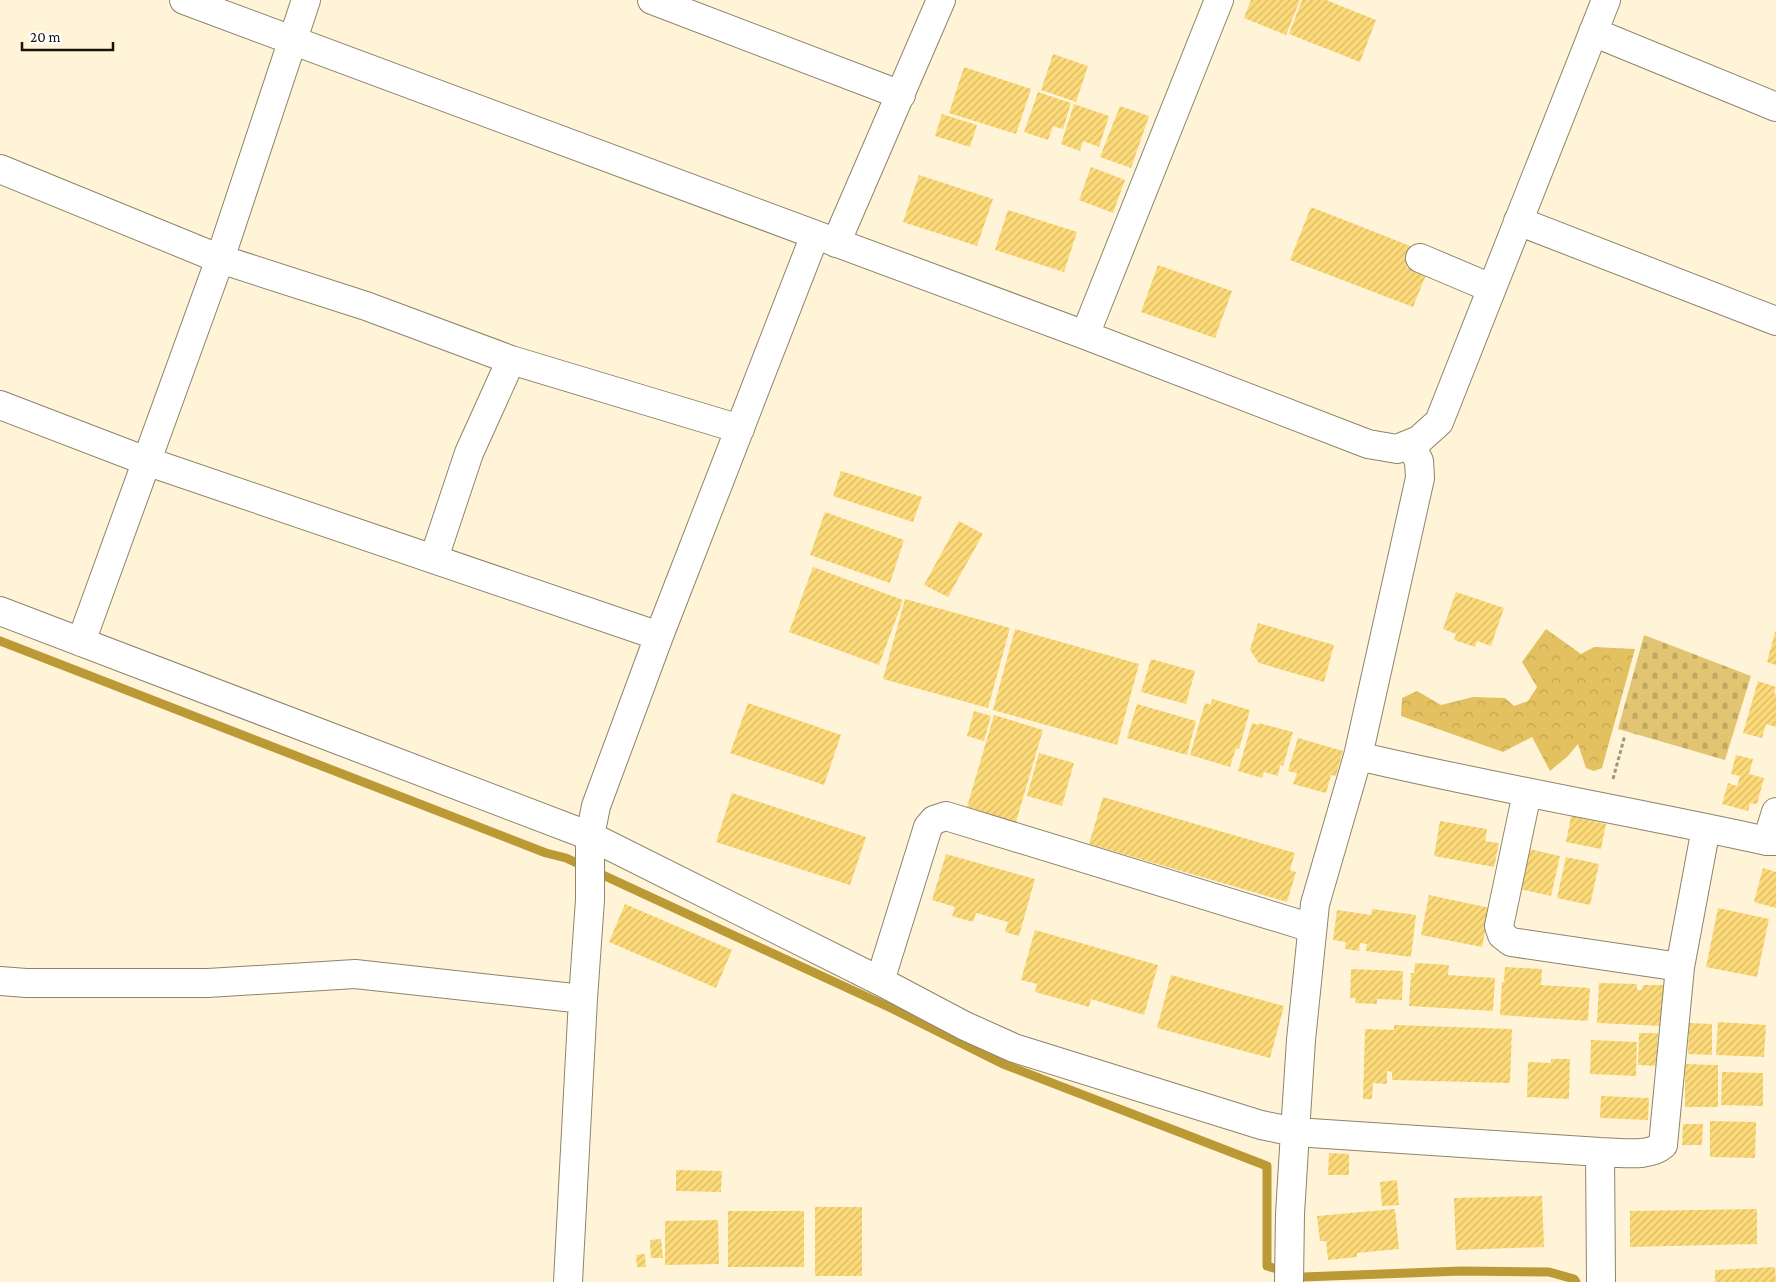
<svg xmlns="http://www.w3.org/2000/svg" width="1776" height="1282" font-family="'Crimson Pro',serif">
  <defs>
    <pattern id="forest-crowns" width="20" height="18" patternUnits="userSpaceOnUse" patternTransform="scale(1.25)"><rect width="20" height="18" fill="#e3c161"/><path d="M2 6a3 3 0 1 1 6 0M12 15a3 3 0 1 1 6 0" fill="none" stroke="#c2a553"/></pattern>
    <pattern id="cemetery-stones" width="16" height="16" patternUnits="userSpaceOnUse" patternTransform="scale(1.25)"><rect width="16" height="16" fill="#e2c573"/><path d="M2 7V4a2 2 0 0 1 4 0v3zM10 15v-3a2 2 0 0 1 4 0v3z" fill="#c1a862"/></pattern>
    <pattern id="building-hatch" width="6" height="6" patternUnits="userSpaceOnUse" patternTransform="scale(1.25)"><rect width="6" height="6" fill="#fcda79"/><path d="M-1 1l2-2M0 6l6-6M5 7l2-2" fill="none" stroke="#d7ba67"/></pattern>
  </defs>
  <rect width="100%" height="100%" fill="#fff4d8"/>
  <path fill="url(#forest-crowns)" d="M1546,629L1581,654L1594,647L1635,649L1602,768L1594,771L1586,768L1578,744L1568,756L1550,771L1532,737L1503,752L1401,716L1402,698L1417,691L1441,705L1473,697L1505,698L1514,706L1528,701L1537,687L1522,662Z"/>
  <path fill="url(#cemetery-stones)" d="M1644,635L1751,676L1725,760L1618,729Z"/>
  <g fill="none" stroke-linecap="round" stroke-linejoin="round">
    <path stroke="#bb9a36" stroke-width="9" d="M0,641L546,853L566,858L893,1009L1003,1064L1267,1166V1266L1303,1277L1461,1271L1549,1272L1574,1279L1576,1282"/>
  </g>
  <path fill="url(#building-hatch)" d="M1251,0H1300L1286,35L1244,18Z
    M1302,0H1326L1376,20L1360,62L1289,34Z
    M1053,54L1088,66L1076,102L1041,90Z
    M964,67L1031,89L1016,134L949,113Z
    M1038,92L1071,103L1063,129L1053,126L1048,140L1024,132Z
    M1074,104L1109,116L1099,147L1083,141L1080,151L1061,144Z
    M1120,106L1149,116L1131,168L1100,157Z
    M942,114L977,125L970,147L935,136Z
    M1091,167L1125,180L1113,213L1079,200Z
    M919,175L993,199L977,246L903,222Z
    M1311,207L1413,247L1406,267L1426,275L1413,307L1290,260Z
    M1008,210L1077,232L1064,272L995,250Z
    M1158,265L1232,291L1215,338L1141,312Z
    M841,471L922,497L913,522L833,496Z
    M825,512L904,540L890,583L810,555Z
    M959,521L983,534L948,597L924,585Z
    M813,567L903,600L879,665L789,632Z
    M1456,592L1504,608L1491,646L1477,641L1475,647L1454,640L1456,634L1443,629Z
    M905,599L1010,628L988,708L883,679Z
    M1258,623L1334,645L1324,682L1259,663L1250,650Z
    M1015,629L1139,664L1117,745L993,710Z
    M1775,632H1776V665L1767,662Z
    M1151,659L1195,671L1186,704L1141,692Z
    M1758,681L1776,687L1774,693L1776,694V727L1766,724L1762,738L1743,733Z
    M1212,699L1250,710L1239,749L1236,748L1230,767L1190,755L1205,703L1211,705Z
    M748,703L841,735L824,785L730,753Z
    M1137,704L1196,721L1187,755L1127,738Z
    M974,711L991,716L984,741L967,736Z
    M994,715L1043,730L1016,822L967,807Z
    M1252,723L1258,725L1259,723L1293,732L1283,766L1280,765L1278,776L1264,772L1262,778L1238,771Z
    M1298,738L1343,751L1336,776L1331,775L1326,793L1293,784L1297,773L1288,771Z
    M1039,753L1074,763L1062,806L1027,796Z
    M1736,755L1753,759L1749,774L1764,778L1757,804L1750,803L1748,811L1722,804L1728,783L1737,786L1740,776L1731,774Z
    M732,793L866,837L850,885L716,842Z
    M1103,797L1295,853L1290,870L1296,872L1287,902L1089,844Z
    M1571,816L1606,824L1601,849L1566,842Z
    M1440,821L1487,829L1485,841L1499,843L1494,867L1434,856Z
    M1529,849L1560,856L1551,896L1520,889Z
    M946,854L1035,879L1019,936L1005,932L1008,922L976,913L973,922L952,916L955,907L932,900Z
    M1566,857L1599,864L1590,905L1557,898Z
    M1763,868L1776,872V908L1754,902Z
    M1429,895L1490,908L1482,947L1421,935Z
    M625,904L732,950L716,988L609,942Z
    M1718,908L1769,919L1757,977L1706,967Z
    M1372,909L1416,915L1411,957L1366,951L1367,944L1360,943L1359,951L1345,949L1346,942L1333,940L1337,910L1371,915Z
    M1035,930L1158,965L1144,1015L1091,999L1089,1007L1035,992L1037,984L1021,980Z
    M1415,963L1449,965L1448,975L1495,978L1493,1011L1409,1006L1411,973H1414Z
    M1505,967L1542,969L1541,985L1590,988L1588,1021L1500,1015L1502,982H1504Z
    M1351,969L1403,971L1402,1000L1377,999V1004L1355,1003L1356,998H1350Z
    M1171,975L1284,1006L1270,1058L1157,1028Z
    M1599,983L1637,984V990H1642L1643,985H1664L1662,1026L1597,1023Z
    M1718,1022L1766,1025L1764,1057L1716,1055Z
    M1689,1023L1712,1024V1055L1688,1054Z
    M1394,1025L1512,1029L1510,1083L1392,1080V1072L1387,1071V1084L1373,1083L1372,1099H1363L1365,1029L1394,1030Z
    M1639,1033H1658L1657,1066L1638,1065Z
    M1591,1040L1637,1042L1636,1076L1590,1074Z
    M1551,1059H1570L1569,1099L1527,1097L1528,1062L1551,1063Z
    M1685,1064L1718,1065V1107H1685Z
    M1722,1072L1763,1073V1106L1721,1105Z
    M1601,1096L1649,1098L1648,1120L1600,1118Z
    M1710,1121L1756,1122L1755,1158L1710,1157Z
    M1683,1124H1703L1702,1145H1682Z
    M1329,1153L1349,1154V1175H1328Z
    M676,1170L722,1171L721,1192L676,1191Z
    M1397,1180L1399,1205L1382,1206L1380,1182Z
    M1542,1196L1544,1247L1456,1250L1454,1198Z
    M815,1207H862V1276H815Z
    M1395,1209L1399,1249L1357,1253V1257L1328,1260L1326,1241H1320L1317,1216Z
    M1757,1209V1244L1630,1247V1211Z
    M728,1211H804V1267H728Z
    M718,1220L719,1264L665,1265V1221Z
    M661,1239L663,1258H651L650,1240Z
    M645,1254L646,1267H637L636,1255Z
    M1775,1267L1776,1282H1715V1270Z"/>
  <g fill="none" stroke-linecap="round" stroke-linejoin="round">
    <defs>
      <path id="minor" d="M184,0L1085,335L1368,444L1397,449L1419,440L1439,422L1606,0
        M652,0L901,95
        M1593,32L1776,107
        M0,169L220,259L366,306L511,360L740,429
        M1518,221L1776,321
        M836,243L941,0
        M1420,258L1491,288
        M1085,335L1219,0
        M0,405L146,461L659,636
        M434,558L469,453L511,360
        M0,611L590,836L880,981L965,1026L1014,1048L1261,1125L1295,1132L1600,1152C1620,1152 1648,1158 1663,1145L1680,967L1706,828
        M81,642L220,259L306,0
        M1358,756C1493,788 1631,811 1767,841H1776
        M1527,793L1499,926L1502,935L1511,942L1680,967
        M1767,841L1776,812
        M0,981L26,983H208L355,974L583,999
        M880,981L928,827L934,820L946,816L1312,928
        M1600,1152L1601,1282
        M568,1282L583,999L590,900V836L596,806L659,636L815,235
        M1289,1282L1290,1214L1295,1132L1301,1040L1315,904L1358,756L1420,478L1419,461L1410,444"/>
    </defs>
    <use href="#minor" stroke="#8e846b" stroke-width="30"/>
    <path stroke="#a09783" stroke-width="3" stroke-dasharray="4 2.5" stroke-linecap="butt" d="M1613,779L1625,735"/>
    <use href="#minor" stroke="#fff" stroke-width="28"/>
  </g>
  <path d="M22 42v8h91v-8" fill="none" stroke="#171309" stroke-width="2.5"/>
  <text x="30" y="42" font-size="15" fill="#171309" stroke="#ffffff" stroke-width="4" paint-order="stroke">20 m</text>
</svg>
